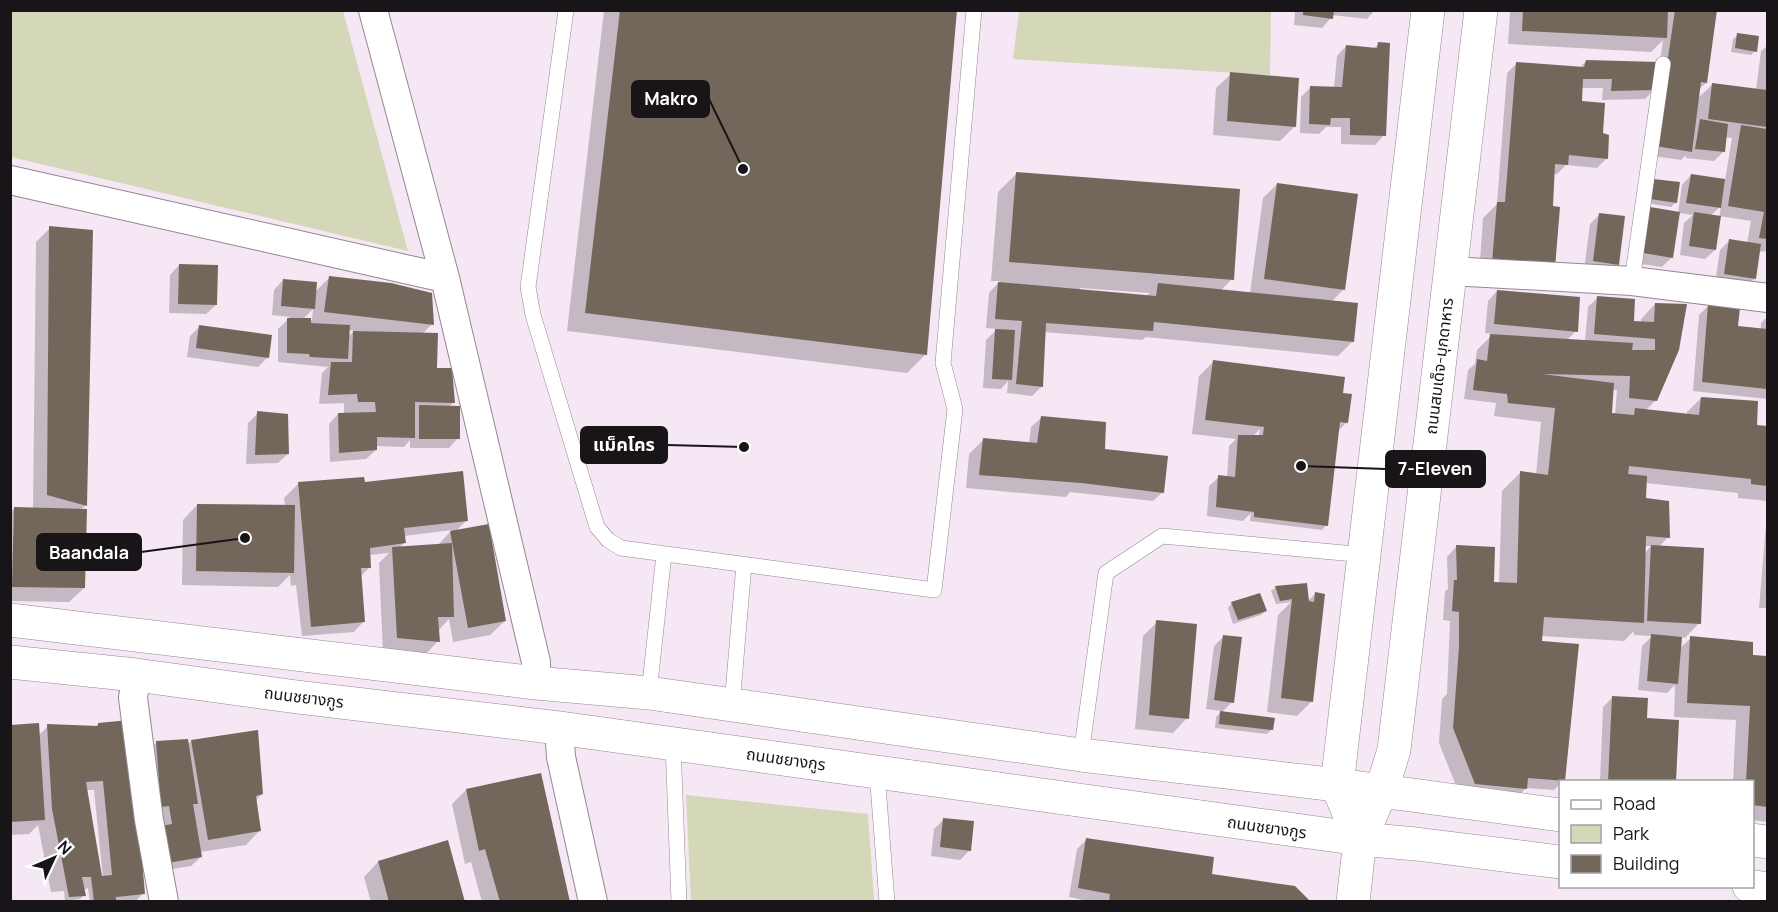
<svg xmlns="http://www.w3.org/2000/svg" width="1778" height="912" font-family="Manrope,'Noto Sans Thai',sans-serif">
  <rect width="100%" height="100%" fill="#f5e7f4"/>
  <path fill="#d4d7b8" d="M11,10L343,11L408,251L11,157Z
    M1019,11H1271L1270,75L1013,59Z
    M686,795L868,814L874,901H691Z"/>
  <path fill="#0003" fill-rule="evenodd" d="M604,10H955L925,355L907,373L567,331Z
    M1295,10H1375L1367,19L1332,15L1331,18L1322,28L1294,25Z
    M1512,10H1716L1706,83L1699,89L1697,99L1713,84L1756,90L1761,51L1768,45V251L1759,252L1755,278L1745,287L1715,283L1720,250L1729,241L1747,243L1751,221L1719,216L1715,250L1705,259L1680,255L1684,223L1693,215L1679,213L1672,257L1662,267L1634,263L1678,213L1682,185L1691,175L1725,180L1732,138L1725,137L1724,151L1714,161L1686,158V155L1681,160L1646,155L1656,88L1645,99L1602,100L1603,88H1581L1580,102L1601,134L1606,159L1597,168L1566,165L1557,174H1553L1551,206L1479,276L1483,218L1497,204L1507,73L1516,64L1579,69L1586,61L1659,70L1663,40L1651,52L1508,44L1510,13ZM1721,206L1719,218L1710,216Z
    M1738,35L1755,51L1751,55L1731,52L1733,39Z
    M1379,44L1384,135L1375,145L1341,144V127H1326L1319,134L1300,133L1301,97L1311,87L1334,88L1337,56L1346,46L1373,49Z
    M1231,74L1295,126L1280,141L1213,135L1216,88Z
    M1017,173L1232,279L1221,290L1250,293L1263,198L1277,184L1343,290L1331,302L1352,342L1338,356L1146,337L1142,340L1044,332L1042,386L1032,396L1007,393L1008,381L1001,389L983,388L986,340L997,329L986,328L989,293L1000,281H991L998,192ZM1080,288L1150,293L1146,296L1080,290Z
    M1649,185L1676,202L1671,207L1647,203Z
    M1600,214L1617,264L1608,274L1584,270L1590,224Z
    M50,228L91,232L85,506L81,510L84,588L69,602L10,601V512L15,508L33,509L36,242Z
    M179,265L216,305L206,314L169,313L170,275Z
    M330,277L432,324L422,334L436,367L454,402L449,407L458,438L449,448H410V440L404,447L376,446V450L366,459L330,462L329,424L338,414H344V403L319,404L322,373L328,367L278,362V329L290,317L272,315L274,290L283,280L315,292ZM313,309L312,320H302ZM348,330L354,331L347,338Z
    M1497,291L1576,331L1567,340L1585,341L1588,307L1597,298L1632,326L1641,323V319L1655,304L1656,400L1645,411L1687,416V412L1701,398L1755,426L1768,428V501L1738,498V493L1646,483L1645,499L1668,537L1659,547L1699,623L1685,638L1680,637L1679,649L1691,638L1751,656L1766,657L1768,638V822L1752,820V782H1733L1736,720L1674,717L1675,685L1667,693L1638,690L1642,646L1652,636L1634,635V631L1624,641L1541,636L1563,780L1554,790L1526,788L1511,803L1461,798L1439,743L1442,699L1447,694L1450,621L1443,620L1445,591L1448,589L1447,557L1456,547L1493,583L1499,584L1502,491L1520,473L1536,475L1541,422L1494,416L1496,403L1464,399L1468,370L1475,364L1477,350L1493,334L1485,333L1488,301ZM1612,390H1617L1615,415L1611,414ZM1644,546H1651L1644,554Z
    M1708,306L1737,327L1761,330V323L1768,316V399L1693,391L1699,315Z
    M199,327L268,357L258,367L187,357L190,336Z
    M1213,362L1341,394L1347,422L1337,432L1326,525L1322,530L1250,521L1251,513L1243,521L1207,516L1209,486L1219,477L1227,478L1229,446L1236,439L1192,434L1199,376ZM1260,429L1259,436H1253Z
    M258,413L288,454L278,463L246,464L248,423Z
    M1041,418L1103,450L1163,492L1153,501L1070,492L1066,497L966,488L969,454L984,439L1029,443L1031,427Z
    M298,484L363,486L467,520L456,531L505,621L490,635L453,642L449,619L438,631V641L424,656L383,652L379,563L389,553L369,555L370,567L360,577L363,622L354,632L302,636L296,585L291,586L290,575L278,587L182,585L183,520L197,505L285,506L284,498ZM452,530L437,546L399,548L404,543V536Z
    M1768,523V608H1759L1766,525Z
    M1276,587L1307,602L1315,594L1311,702L1297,716L1267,712L1278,615L1291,602L1276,604L1271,591Z
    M1232,603L1266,611L1261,615L1233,624L1228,608Z
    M1157,622L1187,718L1173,733L1135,729L1143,636Z
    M1224,636L1232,702L1221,713L1272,729L1267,734L1215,728L1216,717L1222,711L1206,709L1214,646Z
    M1613,697L1646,719L1675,782H1600L1603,707Z
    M98,724L143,893L135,902H90L88,888L83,890L84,895L80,899L65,901L64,891L51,892L38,825L29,834L10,835V727L39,735L48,726L95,727ZM85,790H94L103,878H101Z
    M191,741L262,794L255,801L260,830L246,845L200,852L201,857L191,866L159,871L147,752L156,743L187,745Z
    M466,790L569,902H482L471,862L465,864L452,804Z
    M944,819L970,850L960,860L931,856L934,829Z
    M1087,839L1211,875L1309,902H1092L1069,897L1077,849Z
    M447,842L463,902H371L364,877L378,862Z"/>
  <path fill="#73675c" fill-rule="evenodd" d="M620,10H957L927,355L585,313Z
    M1303,10H1334L1333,19L1303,15Z
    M1523,10H1668L1667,38L1522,31Z
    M1675,10H1717L1707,83L1701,82L1692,152L1655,146Z
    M1737,33L1759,36L1757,52L1735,48Z
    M1378,42L1390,43L1386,136L1350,135V118H1331L1330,125L1309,124L1310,86L1342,87L1346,45L1377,48Z
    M1586,60L1658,62L1656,90L1611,91L1612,79H1583L1582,101L1605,103L1603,133L1609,135L1608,159L1569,155L1568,165L1555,164L1553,206L1560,207L1555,268L1492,263L1497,202H1505L1516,62L1584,67Z
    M1230,72L1299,78L1296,127L1227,121Z
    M1712,83L1767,90V127L1708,119Z
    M1700,119L1728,124L1725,152L1695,149Z
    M1741,125L1767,129V239L1759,238L1764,212L1728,206Z
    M1016,172L1240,189L1234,280L1009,262Z
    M1691,174L1725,179L1721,208L1686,203Z
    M1653,179L1680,182L1677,203L1650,199Z
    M1277,183L1358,194L1345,290L1264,279Z
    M1650,207L1680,212L1673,258L1643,253Z
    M1694,212L1721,216L1716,250L1689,246Z
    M1599,213L1625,216L1619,265L1593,261Z
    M49,226L93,230L87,506L47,495Z
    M1729,239L1761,244L1756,279L1724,274Z
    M179,264L218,265L217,305L178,304Z
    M329,276L391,283L432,293L434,325L324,312Z
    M283,279L317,282L315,309L281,306Z
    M998,282L1156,296L1158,283L1358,303L1354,342L1154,322L1153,331L1046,323L1043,387L1016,384L1022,321L995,319Z
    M1497,290L1580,297L1578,332L1494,324Z
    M1597,296L1635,299L1634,321L1654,322L1655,303L1687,304L1679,350L1657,401L1629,398L1630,376L1542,374L1614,383L1612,413L1634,415L1635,408L1699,415L1701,397L1758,401L1757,425L1767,426V486L1751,484V479L1629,466L1628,474L1647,476L1646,498L1669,501L1670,538L1646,536L1644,623L1544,617L1542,641L1579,644L1565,781L1528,778L1527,789L1475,784L1453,728L1459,647V612L1452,611L1454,580H1457L1456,545L1495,547L1494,582L1517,583L1520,471L1548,475L1555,408L1508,403L1507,394L1473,390L1477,359L1487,361L1490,334L1633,343L1632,350H1655V339L1594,334Z
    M1708,304L1740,308L1738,326L1767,329V389L1702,382Z
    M287,318H311V323L350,325L348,359L310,357L309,354L287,353Z
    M199,325L272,335L269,358L196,348Z
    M995,329L1015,330L1012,380L992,379Z
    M353,331L438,333L437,368H452L455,403L415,402V438L377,437V450L339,453L338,413L376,412L375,402H358L357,394L328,395L331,362H352Z
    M1213,360L1345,377L1343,393L1352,394L1348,423L1340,422L1328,526L1254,517V512L1216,507L1218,475L1235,477L1238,435H1263L1264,427L1205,420Z
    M419,405L460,406V439H419Z
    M257,411L288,414L289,454L255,455Z
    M1041,416L1106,422L1105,449L1168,456L1164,493L1081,483L979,475L983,438L1037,443Z
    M463,471L468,521L404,528L406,543L370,548L371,568H361L365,622L311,627L298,482L364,477L365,482Z
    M197,504L295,505L294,573L196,571Z
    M14,507L87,509L85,588L12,587Z
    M489,524L506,621L468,628L450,531Z
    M452,543L454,617H438L440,642L397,638L392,547Z
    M1651,545L1704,548L1701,624L1647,621Z
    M1307,583L1309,601L1314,602L1315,592L1325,594L1313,702L1281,698L1292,599L1280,601L1275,586Z
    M1260,593L1267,611L1238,620L1231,602Z
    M1156,620L1197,624L1189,719L1149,715Z
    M1651,634L1682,637L1678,684L1647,681Z
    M1223,635L1242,637L1234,703L1214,700Z
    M1690,636L1753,642V655L1767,656V807L1752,805V782H1746L1750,706L1687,703Z
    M1612,696L1648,698L1647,718L1679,720L1676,782H1608Z
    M1220,711L1275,718L1273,730L1219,724Z
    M130,720L145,894L116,897V902H94L91,877H82L86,896L69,897L52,809L47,724L98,726V723ZM103,781L112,875L102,876L86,782Z
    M39,723L45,820L10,822V725Z
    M258,730L263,794L256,796L261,831L208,840L191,740Z
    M188,739L198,804H193L202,857L168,863L161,826L172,824L169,806L161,807L156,741Z
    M541,773L570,902H500L485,849L479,851L466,789Z
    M943,818L974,821L971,851L940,847Z
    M1086,838L1214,857L1212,874L1295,886L1311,902H1109L1110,894L1078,888Z
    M448,840L465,902H389L378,861Z"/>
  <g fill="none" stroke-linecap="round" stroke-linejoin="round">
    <defs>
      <path id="service" d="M566,10L528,287L533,315L597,527L608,540L621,548L934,590L955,409L943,363L974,10
        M1632,281L1663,64
        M649,693L664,554
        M732,705L744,564
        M673,744L679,902
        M1081,755L1106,573L1162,536L1365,555
        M877,772L887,902"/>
      <path id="minor" d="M373,10L445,278L536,662V683
        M10,180L445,278
        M1450,271L1632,281L1768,298
        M136,675L133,698L149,820L164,902
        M559,728L561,757L593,902"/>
      <path id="primary" d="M10,620L536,683L649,693L1081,755L1337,785L1560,815
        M10,662L136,675L297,697L559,728L1360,839L1416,844L1560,862
        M1360,839L1337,785L1428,10
        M1752,840L1768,842
        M1749,886L1768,889
        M1353,902L1360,839L1381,792L1394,750L1481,10"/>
    </defs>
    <use href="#service" stroke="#948793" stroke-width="16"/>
    <use href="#minor" stroke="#948793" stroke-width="30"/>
    <use href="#primary" stroke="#948793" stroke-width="34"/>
    <use href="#service" stroke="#fff" stroke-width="15"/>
    <use href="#minor" stroke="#fff" stroke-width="28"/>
    <use href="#primary" stroke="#fff" stroke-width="33"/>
  </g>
  <g text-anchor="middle" stroke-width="6" stroke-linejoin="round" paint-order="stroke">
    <g font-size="16" fill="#181418" stroke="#fff">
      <text transform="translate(1439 366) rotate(-83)" y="6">ถนนสมเด็จ-มุกดาหาร</text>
      <text transform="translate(304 697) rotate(7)" y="6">ถนนชยางกูร</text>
      <text transform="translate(786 759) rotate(8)" y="6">ถนนชยางกูร</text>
      <text transform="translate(1267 827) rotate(8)" y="6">ถนนชยางกูร</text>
    </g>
  </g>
  <path fill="none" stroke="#181418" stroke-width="2" d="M743 169L709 99M744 447L667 445M1301 466L1386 469M245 538L141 552"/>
  <g fill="#181418" stroke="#fff" stroke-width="2">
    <circle cx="743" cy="169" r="6"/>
    <circle cx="744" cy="447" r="6"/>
    <circle cx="1301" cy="466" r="6"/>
    <circle cx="245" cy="538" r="6"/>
  </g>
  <g fill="#181418" stroke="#181418" stroke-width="2">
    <rect x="632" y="81" width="77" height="36" rx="6"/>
    <rect x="581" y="427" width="86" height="36" rx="6"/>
    <rect x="1386" y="451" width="99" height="36" rx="6"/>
    <rect x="37" y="534" width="104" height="36" rx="6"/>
  </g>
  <g font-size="18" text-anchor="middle" font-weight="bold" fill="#fff">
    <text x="671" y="105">Makro</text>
    <text x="624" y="451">แม็คโคร</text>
    <text x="1435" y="475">7-Eleven</text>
    <text x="89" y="559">Baandala</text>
  </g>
  <rect width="1778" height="912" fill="none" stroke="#181418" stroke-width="24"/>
  <rect x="1559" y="780" width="195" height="108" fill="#ffffff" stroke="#a3a1a3" stroke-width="1.5"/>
  <rect x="1571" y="800" width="30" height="9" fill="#ffffff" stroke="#a3a1a3" stroke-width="1.5"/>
  <text x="1613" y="810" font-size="18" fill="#181418">Road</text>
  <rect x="1571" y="825" width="30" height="18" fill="#d4d7b8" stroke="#a3a1a3" stroke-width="1.5"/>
  <text x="1613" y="840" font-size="18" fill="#181418">Park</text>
  <rect x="1571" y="855" width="30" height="18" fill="#73675c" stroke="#a3a1a3" stroke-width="1.5"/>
  <text x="1613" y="870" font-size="18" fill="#181418">Building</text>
  <g transform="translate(54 858) rotate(46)" stroke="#ffffff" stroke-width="4.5" paint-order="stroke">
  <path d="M0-4.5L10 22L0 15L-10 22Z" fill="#181418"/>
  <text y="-9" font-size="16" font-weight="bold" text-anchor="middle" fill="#181418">N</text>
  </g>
</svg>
